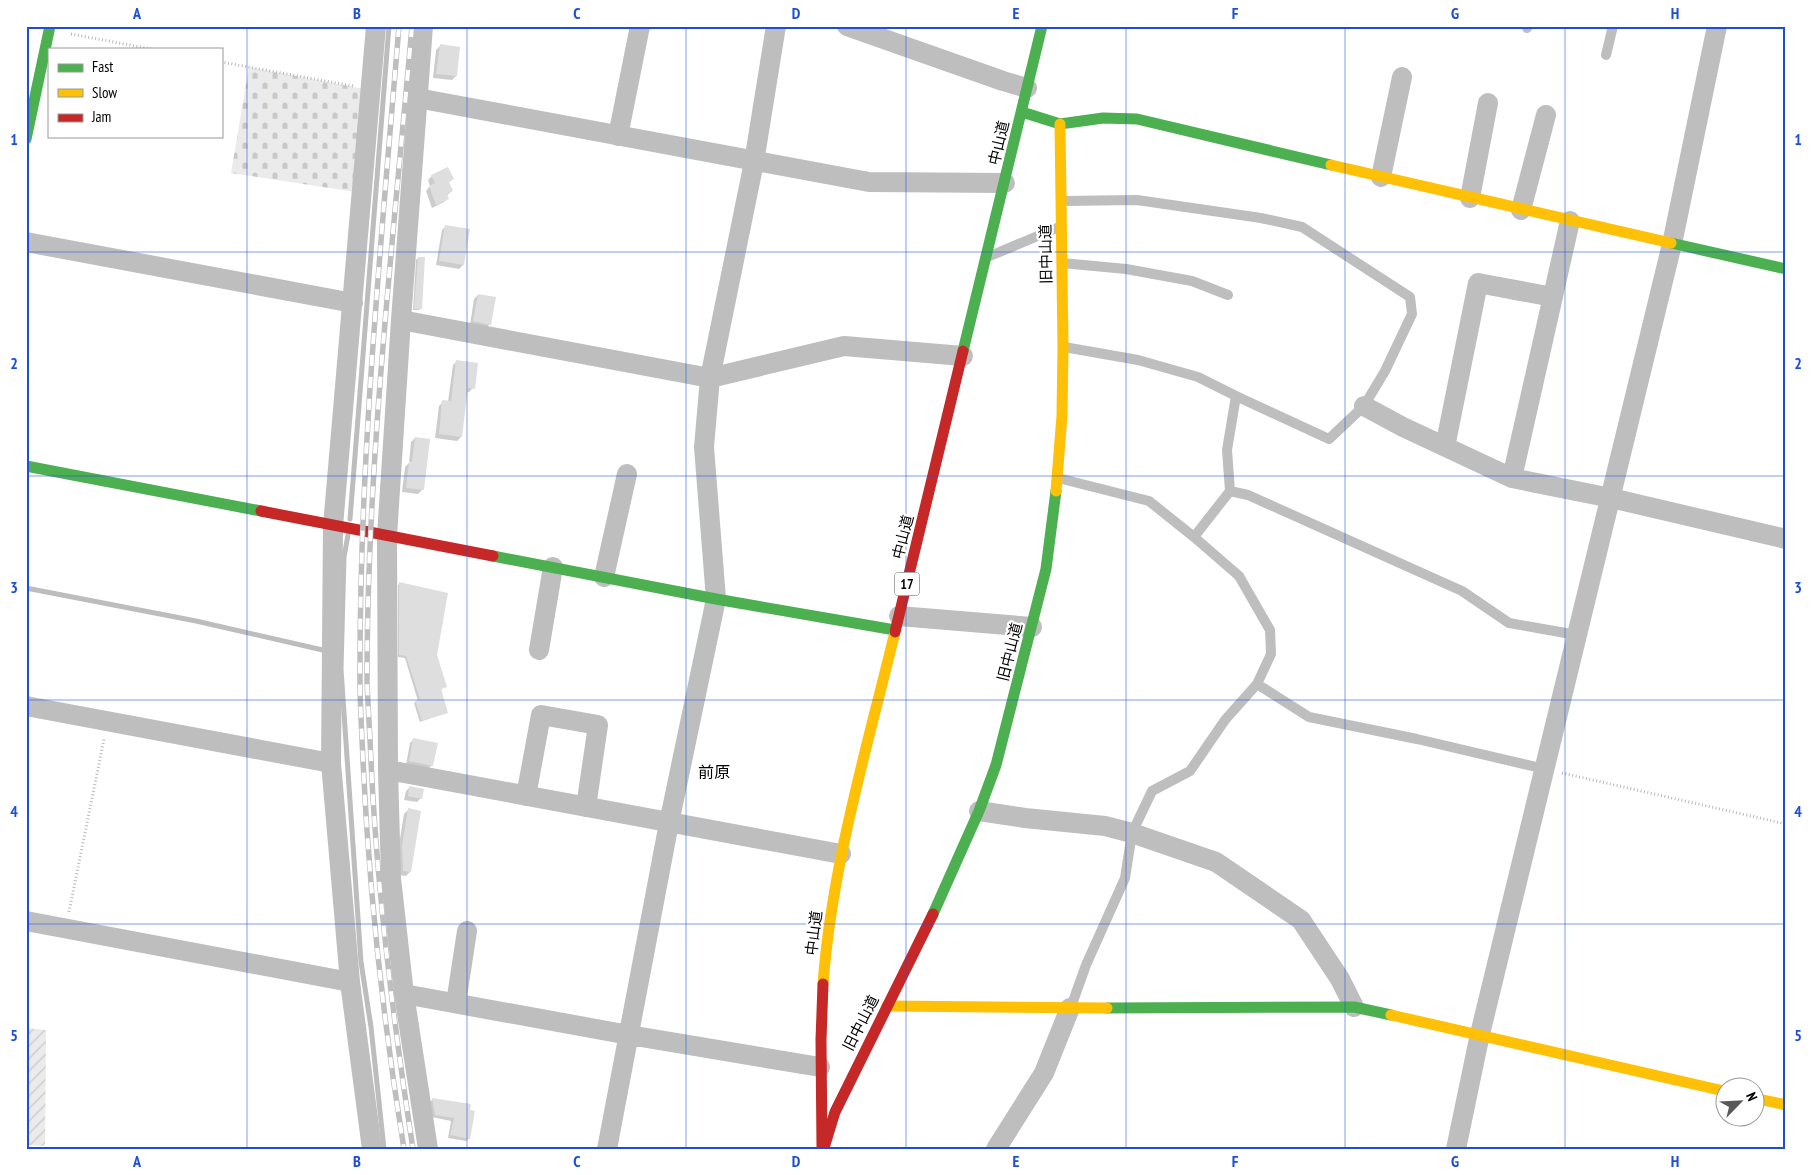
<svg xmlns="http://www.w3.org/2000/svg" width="1812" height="1175" font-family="'PT Sans Narrow','Noto Sans JP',sans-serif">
  <defs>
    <pattern id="cemetery-stones" width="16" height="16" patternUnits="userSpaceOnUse" patternTransform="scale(1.25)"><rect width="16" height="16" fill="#ebebeb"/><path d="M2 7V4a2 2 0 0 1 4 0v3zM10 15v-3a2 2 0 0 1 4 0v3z" fill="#c8c8c8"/></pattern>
    <pattern id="garden-furrows" width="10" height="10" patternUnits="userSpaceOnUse" patternTransform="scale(1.25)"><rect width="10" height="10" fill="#ebebeb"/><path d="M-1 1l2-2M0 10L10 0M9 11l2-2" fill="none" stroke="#c8c8c8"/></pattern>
  </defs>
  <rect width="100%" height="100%" fill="#fff"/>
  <path fill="url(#cemetery-stones)" d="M249,67L370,90L362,193L231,173Z"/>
  <path fill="url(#garden-furrows)" d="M26,1028L46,1030L45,1146L26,1145Z"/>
  <path fill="#0003" d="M440,46L459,48L456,76L452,80L433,78L436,50Z
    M432,176L452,179L448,183L452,191L446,196L448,198L444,202L432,208L426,191L430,186L428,180Z
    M446,226L469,230L463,265L459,269L436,265L442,230Z
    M418,258L420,309L419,310H413L416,260Z
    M478,295L490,324L486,328L470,325L474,299Z
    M457,361L473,388L469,392H466L461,437L457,441L435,438L439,406L443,402H448L453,365Z
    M415,438L422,490L418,494L402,492L405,467L409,463L411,442Z
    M399,584L446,686L440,690L447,712L420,722L414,703L418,701L405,658L398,657V585Z
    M414,739L432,765L428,769L406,765L410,743Z
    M410,787L421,798L417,802L404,800L406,791Z
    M408,810L410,872L406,876L399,875L398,851L404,814Z
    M433,1099L470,1105L469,1138L466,1141L448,1138L451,1121L432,1117L430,1102Z"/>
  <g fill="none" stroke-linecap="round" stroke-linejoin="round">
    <path stroke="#bdbdbd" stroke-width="5" d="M350,519L389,26
      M348,535L344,557L341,669L361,962L371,1027L384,1149
      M26,588L196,621L327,651"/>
  </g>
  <path fill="#dedede" d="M440,44L460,47L457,76L436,74Z
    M448,167L454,179L449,182L453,191L447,194L449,199L436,205L429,186L435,183L431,175Z
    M445,225L470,229L464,265L439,261Z
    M418,257H425L422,309H414Z
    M478,294L496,297L491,325L473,321Z
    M456,360L478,363L475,389L468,388L462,437L439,434L442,400L451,401Z
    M415,437L430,439L424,490L406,488L409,461L412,462Z
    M399,582L448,593L437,655L447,687L441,689L448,713L422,721L415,701L420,699L406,656L399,655Z
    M413,738L438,743L433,766L409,761Z
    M409,786L424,789L422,799L408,796Z
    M408,808L421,811L411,872L403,871L402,846Z
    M432,1098L471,1104L470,1110L475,1111L470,1139L450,1135L454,1118L435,1115Z"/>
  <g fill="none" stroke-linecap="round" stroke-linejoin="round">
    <path stroke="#b9b9b9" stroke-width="3" stroke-dasharray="1 2.5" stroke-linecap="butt" d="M71,34L151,49
      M221,62L353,86
      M1562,773L1786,824
      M69,912L104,739"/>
    <path stroke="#bebebe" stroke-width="10" d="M1527,28L1528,26
      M1606,55L1613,26
      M1062,201L1137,200L1261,218L1302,227L1410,297L1412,314L1385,371L1364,406L1329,439L1236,396L1227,450L1230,491
      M990,256L1059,227
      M1062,263L1126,269L1192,281L1228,295
      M1064,347L1138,360L1198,377L1236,396
      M1058,478L1149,501L1194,537L1230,491L1248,495L1462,591L1509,623L1577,635
      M1257,684L1309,717L1417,739L1545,769
      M1071,1007L1086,965L1125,878L1132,833L1152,791L1190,771L1225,720L1257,684L1271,654L1270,630L1239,576L1194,537"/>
    <path stroke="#bebebe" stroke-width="20" d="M847,26L1003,81L1027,88
      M417,98L869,182L1005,183
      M618,136L640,26
      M1381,177L1402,77
      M1470,198L1488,103
      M1521,210L1546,115
      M26,242L353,303
      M401,320L710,378L844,346L963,356
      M1364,406L1403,427L1512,478L1611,498L1786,539
      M1445,447L1478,283L1553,297
      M1512,478L1570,221
      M604,577L627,474
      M899,616L1032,627
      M539,650L553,567
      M26,706L331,763
      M388,770L387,536L401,320L423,26
      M526,796L541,715L598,725L586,807
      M979,811L1025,818L1105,826L1132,833L1216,862L1301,920L1340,979L1354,1007
      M26,921L350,982
      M404,994L629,1035L820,1067
      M456,1003L467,931
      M372,1149L350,982L331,763L333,526L376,26
      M428,1149L404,994L391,878L388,770L841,854
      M607,1149L669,823L716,599L704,447L710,378L754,162L776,26
      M996,1149L1044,1073L1070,1008
      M1456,1149L1480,1034L1672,244L1717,26"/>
    <path stroke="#4caf50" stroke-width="11" d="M1022,112L1060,124L1103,118L1137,119L1331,165
      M26,139L50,26
      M1671,243L1786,269
      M963,351L1042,26
      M26,466L261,511
      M493,556L716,599L895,630
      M933,914L979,811L996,765L1046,569L1056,491
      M1107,1008L1354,1007L1391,1015"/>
    <path stroke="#ffc107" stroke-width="11" d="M1331,165L1671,243
      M1056,491L1062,416L1063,347L1060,124
      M823,984C832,864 867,748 895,632
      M887,1006L1107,1008
      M1391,1015L1724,1091
      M1754,1098L1786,1105"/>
    <path stroke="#c62828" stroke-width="11" d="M261,511L493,556
      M895,632L963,351
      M824,1148L835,1112L933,914
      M822,1149L821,1040L823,984"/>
    <defs>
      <path id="rail" d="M399,26C381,244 359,463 360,681C360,708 362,734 363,761C369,891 383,1020 404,1149
        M412,26C393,244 367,462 367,681C368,708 370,734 371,761C377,891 393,1020 413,1149"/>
    </defs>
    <use href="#rail" stroke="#bebebe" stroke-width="5.5"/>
    <use href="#rail" stroke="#fff" stroke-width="4" stroke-dasharray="11" stroke-linecap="butt"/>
  </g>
  <path fill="none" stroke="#1d4ed8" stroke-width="1" stroke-opacity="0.55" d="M247,26V1149M467,26V1149M686,26V1149M906,26V1149M1126,26V1149M1345,26V1149M1565,26V1149M26,252H1786M26,476H1786M26,700H1786M26,924H1786"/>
  <g text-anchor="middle" stroke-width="4.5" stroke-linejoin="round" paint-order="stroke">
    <rect fill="#fff" stroke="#4c4c4c" stroke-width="1" x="894.5" y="572.5" width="25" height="23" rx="4"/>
    <g font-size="14" font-weight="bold" fill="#000">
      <text x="907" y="589">17</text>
    </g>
    <g font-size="15" fill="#000" stroke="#fff">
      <text transform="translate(999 143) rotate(-77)" y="5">中山道</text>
      <text transform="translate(1046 254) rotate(-91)" y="5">旧中山道</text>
      <text transform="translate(903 537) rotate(-76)" y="5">中山道</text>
      <text transform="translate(1010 652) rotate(-76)" y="5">旧中山道</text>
      <text transform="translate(814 933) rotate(-83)" y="5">中山道</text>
      <text transform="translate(861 1023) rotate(-63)" y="5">旧中山道</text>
    </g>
    <g font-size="16" fill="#000" stroke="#fff">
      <text x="714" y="778">前原</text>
    </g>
  </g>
  <rect width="1812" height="1175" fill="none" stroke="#ffffff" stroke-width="55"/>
  <rect x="48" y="48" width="175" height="90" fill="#ffffff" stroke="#999999"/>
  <rect x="58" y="64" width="25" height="8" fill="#4caf50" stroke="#999999"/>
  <text x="92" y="72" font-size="15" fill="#000000">Fast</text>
  <rect x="58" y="89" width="25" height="8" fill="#ffc107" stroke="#999999"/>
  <text x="92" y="98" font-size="15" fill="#000000">Slow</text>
  <rect x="58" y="114" width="25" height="8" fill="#c62828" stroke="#999999"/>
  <text x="92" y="122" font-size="15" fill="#000000">Jam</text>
  <g transform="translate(1740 1102) rotate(66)"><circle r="24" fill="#ffffff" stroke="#999999"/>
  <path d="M0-4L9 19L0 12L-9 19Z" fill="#595959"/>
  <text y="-8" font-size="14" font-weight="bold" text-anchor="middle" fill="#000000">N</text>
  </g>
  <rect x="28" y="28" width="1756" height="1120" fill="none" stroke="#1d4ed8" stroke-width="2"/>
  <g font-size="16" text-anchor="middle" font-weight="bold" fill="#1d4ed8">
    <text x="137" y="19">A</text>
    <text x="357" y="19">B</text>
    <text x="577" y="19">C</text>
    <text x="796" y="19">D</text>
    <text x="1016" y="19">E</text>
    <text x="1235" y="19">F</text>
    <text x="1455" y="19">G</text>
    <text x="1675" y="19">H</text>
    <text x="14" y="145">1</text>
    <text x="1798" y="145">1</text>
    <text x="14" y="369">2</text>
    <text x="1798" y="369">2</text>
    <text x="14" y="593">3</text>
    <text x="1798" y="593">3</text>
    <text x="14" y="817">4</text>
    <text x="1798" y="817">4</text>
    <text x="14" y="1041">5</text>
    <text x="1798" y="1041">5</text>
    <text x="137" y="1167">A</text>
    <text x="357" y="1167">B</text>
    <text x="577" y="1167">C</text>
    <text x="796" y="1167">D</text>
    <text x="1016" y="1167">E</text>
    <text x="1235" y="1167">F</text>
    <text x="1455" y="1167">G</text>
    <text x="1675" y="1167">H</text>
  </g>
</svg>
